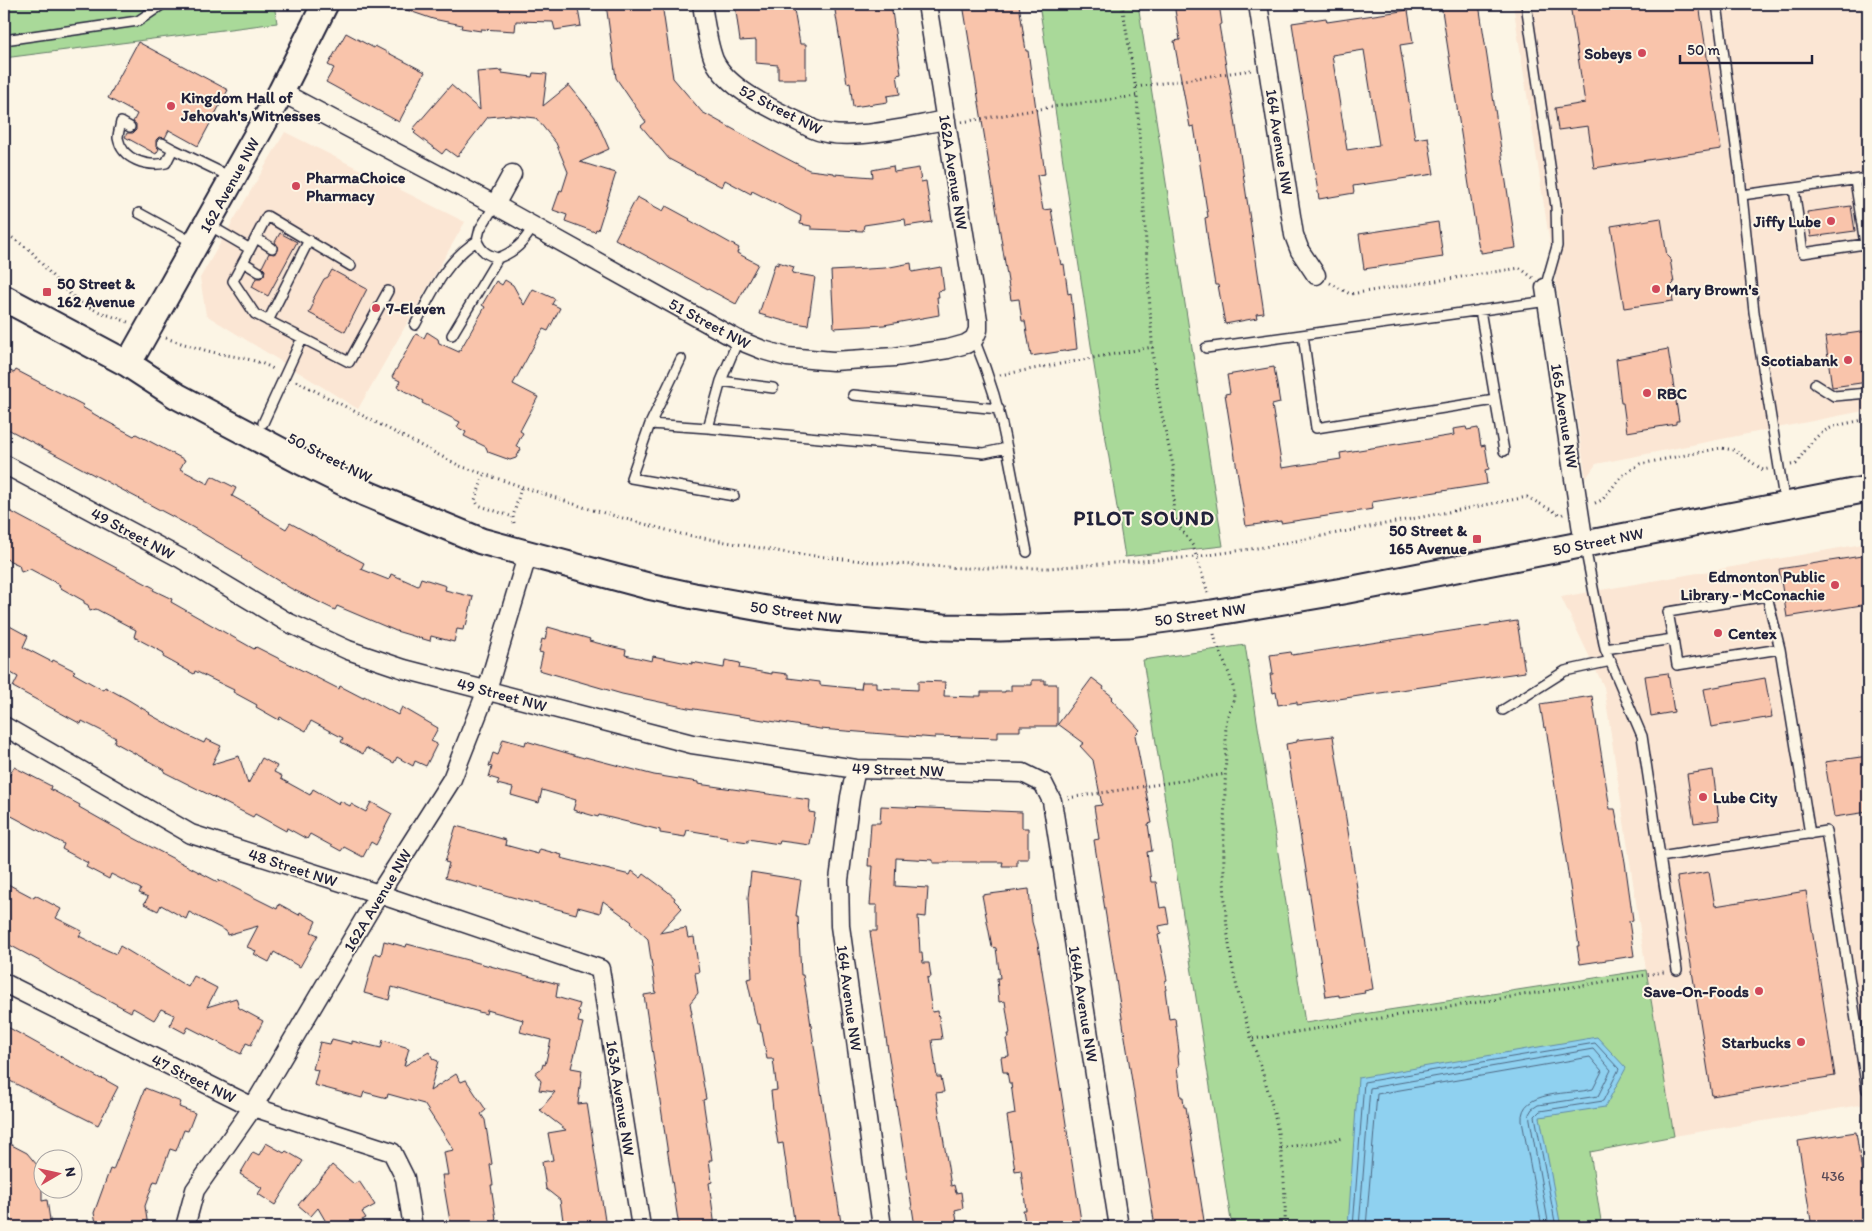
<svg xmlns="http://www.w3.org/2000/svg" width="1872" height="1231" font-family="Itim,sans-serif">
  <rect width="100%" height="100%" fill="#fcf5e5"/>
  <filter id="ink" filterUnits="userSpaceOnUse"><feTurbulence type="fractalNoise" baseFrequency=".02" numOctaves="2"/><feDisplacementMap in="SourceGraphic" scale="10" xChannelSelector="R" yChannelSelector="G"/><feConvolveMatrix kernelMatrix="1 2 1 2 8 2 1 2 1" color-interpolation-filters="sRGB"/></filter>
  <g filter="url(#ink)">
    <path fill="#fbe6d4" d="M1513,4H1868V410L1596,464L1586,478Z
      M285,132L465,222L358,409L206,315L200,278Z
      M1868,543V1117L1866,1104L1674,1136L1646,970L1604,687L1561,597Z"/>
    <path fill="#a9d999" stroke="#667e6a" d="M4,4H274L277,23L4,58Z
      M1039,4H1138L1223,546L1125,557L1094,365Z
      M1245,645L1305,1023L1646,970L1674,1136L1590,1152L1602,1227H1232L1143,660Z"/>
    <path fill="#8fd1f0" stroke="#638ba8" d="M1597,1037L1626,1068L1605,1107L1540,1117L1561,1227H1348L1358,1078Z"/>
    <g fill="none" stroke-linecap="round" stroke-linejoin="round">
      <path stroke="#4e6883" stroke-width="1" d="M1353,1227L1364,1082L1595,1043L1619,1069L1603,1101L1540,1111L1535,1116L1556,1227
        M1359,1227L1370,1088L1593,1049L1611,1070L1598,1096L1538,1105L1532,1109L1529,1114L1549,1227
        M1366,1227L1377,1094L1590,1057L1602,1071L1593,1089C1572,1095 1519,1089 1522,1121L1542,1227"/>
    </g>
    <path fill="#f9c4ab" stroke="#22223b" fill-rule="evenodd" d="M396,4H577L581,26L555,30L553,22L516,21L515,31L481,29V31L461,28L462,25L433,19L395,6Z
      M606,4H662L673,78L702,112L778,154L809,170L834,173V174L873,177L872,170L893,166L894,172L919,168L921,182L926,181L932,222L906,226L905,219L864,225L863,231L811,229V226L800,224L801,216L752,191L751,194L725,180L722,187L669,159L641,126L646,122L616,78Z
      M735,4H793L800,44H806V79H778V65L756,63V40L740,41Z
      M834,4H891L901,74L897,75L900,94L887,96L888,102L853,107L850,82L847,83Z
      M963,4H1019L1026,51H1028L1045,174L1037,175L1043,210L1051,209L1061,265L1064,264L1068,294L1071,293L1077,349L1031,356L1025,321H1022L1019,299L1011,300Z
      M1174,4H1219L1222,24L1219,25L1234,113L1264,313L1256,314L1257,318L1225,324L1218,285H1215L1209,249L1205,218L1208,217L1194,126L1190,127L1174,41L1180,40Z
      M1441,4H1479L1516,248L1481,253V250H1479Z
      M1570,4H1699L1721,149L1594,168L1588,126L1558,130L1555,108L1585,103Z
      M1408,10L1413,43L1400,45L1415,139L1428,137L1434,174L1353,186L1354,193L1319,199L1292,23L1326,18L1327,22ZM1364,50L1379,145L1347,150L1332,55Z
      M346,33L374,48L375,46L425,72L399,122L326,82L334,68L328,65Z
      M138,42L228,90L198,146L169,130L165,138L159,137L156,140V146L159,149L156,154L125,137L127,133H133L136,130V124L133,122L137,114L108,98Z
      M502,70V73L532,77L533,73L547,74L543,106L569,85L595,117L609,149L580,162L616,173L598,230L596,229L595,232L565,221L567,215L553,210L560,190L562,191L568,172L556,143L536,118L509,115L488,117L457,157L446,149L442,154L414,133L416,131L413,129L451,85L480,110L477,72Z
      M637,197L663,211L666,206L690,219L689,220L739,248L737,253L758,264L736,304L615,239Z
      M1851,206L1855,231L1811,237L1807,212Z
      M1661,218L1667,256L1670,259L1674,283L1671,286L1673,301L1624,308L1611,226Z
      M1438,222L1443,257L1364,269L1359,234Z
      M280,233L297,242L268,296L252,287L256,278H261L264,275L265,270L262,267L269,253L274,254L278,251V246L275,242Z
      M778,262L794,267L792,273L815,277L808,325L784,321L759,314L775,264L778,265Z
      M911,263L912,272L941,267L944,290L938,291L939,297H937L939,315L884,325L834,328L831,271L885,268Z
      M332,270L367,289L345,332L309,313L313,305L312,301L324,279L328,277Z
      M505,280L513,285L524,305L533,289L555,299L552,304L560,308L548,331L543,329L513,384L538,397L520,431L523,433L516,446L521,449L516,458L510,460L488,452L486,447L464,436L466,432L457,427L460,422L422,403L423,401L397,387L400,381L392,377L416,334L424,338L427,332L438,339L439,343L459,352L485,307L482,305L496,281L502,285Z
      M1868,331V382L1832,387L1825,337Z
      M1668,349L1679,421H1676V424L1627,432L1623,403H1621L1616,359Z
      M4,367L14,373L16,370L83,405L82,407L106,421L134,436L136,434L185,460L180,469L208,484L212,476L236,488L232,496L259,511L258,512L286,529L290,523L364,563L361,569L389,580L391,574L418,586L421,578L446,586L445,590L473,597L466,626L464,625L463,630L457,629L454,642L431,636L430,641L396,631L337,606L335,610L290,588L241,558L242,556L192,527L4,427Z
      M1274,367L1280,403L1272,405L1282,468L1341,459L1340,453L1454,435L1453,429L1466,427L1467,430L1478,428L1481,446L1485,445L1489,469L1485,470L1487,484L1372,502L1373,509L1281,523V521L1246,526L1225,394L1230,393L1227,375Z
      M4,508L154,588L153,590L172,599L171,602L254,649L256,647L339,689L340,686L363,698L364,696L398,715L402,707L438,728L431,741L437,744L426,766L415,761L413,766L397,757L394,763L366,748L363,754L341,742L343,738L311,721L306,731L280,717L279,720L256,707L257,705L233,692L234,690L195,671L194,674L163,657L164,653L134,637L136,630L96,609L90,611L88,605L84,603V601L59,587L60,585L30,569L21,572L19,565L4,558Z
      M1868,555V604L1787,617L1779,569Z
      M1517,621L1525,672L1297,705V702L1278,705L1276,692L1273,693L1270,674H1273L1270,655L1291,652L1292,655Z
      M4,623L28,636L23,647L52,662L53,660L75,671L73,673L103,690L105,687L127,699L150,713L149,714L189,736L204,743L206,739L221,746L212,764L239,756L248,784L262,758L277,766L274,772L282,776L281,779L310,795L313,789L339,804L340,801L350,806L351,804L366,812L371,802L392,814L376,845L371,842L363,857L344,847L341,851L310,834L307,839L287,828L286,831L255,814L253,817L164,772L165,770L114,742L116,738L82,721L81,724L13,687L18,677L4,669Z
      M548,627L590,639L589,641L626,650L625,655L652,661L653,656L692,664V662L724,668L725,660L740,663L739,668L772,674V672L788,674V678L820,682V685L861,689L862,682H876V688L918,690V681L945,682L944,696L975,697V696H981V692H1005V691H1011V685H1032V680H1045V684H1057V726H1020V731H998V738L935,736V738L820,729L688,708L622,694L539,670L543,653L539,652L542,639L545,640Z
      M1668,673L1674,712L1651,716L1645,676Z
      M1092,678L1104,687L1103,689L1113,697L1111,699L1140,730L1135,735L1152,823L1148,824L1152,851L1147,852L1151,882H1156L1160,908L1166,907L1169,924L1159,926L1161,934L1158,935L1167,980L1165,981L1166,990H1165L1169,1019L1175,1018L1179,1051L1178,1056L1179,1066L1177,1067L1181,1097H1183L1184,1107H1186L1205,1227H1155L1094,840L1099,839L1094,806L1102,805L1093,760L1080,746L1084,743L1058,724Z
      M1765,678L1772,717L1711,727L1704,689Z
      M1592,696L1610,809H1615L1625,862L1633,920L1629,921L1634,956L1580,964L1577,946H1579L1546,727L1544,728L1540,704Z
      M1333,736L1373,989L1364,991L1365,993L1339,997V995L1326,997L1286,744L1297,742V740Z
      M503,739L525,745L526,741L584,758L585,757L654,775L698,782V784L810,800L809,812L815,813L810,845L780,841L779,844L748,839V842L727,839V837L722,836L687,830L685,837L660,833V830L599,815L598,817L573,810L576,800L542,790L539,803L511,795L513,788L497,784L499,780L489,777L492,767L489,766L493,753L498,755Z
      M1868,756V812L1834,817L1825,762Z
      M14,767L51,786L50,789L80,805L79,807L132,837L218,882L219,880L277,909L279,904L299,915L300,912L316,921L311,932L318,935L300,967L274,952L269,962L254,954L256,951L247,947L258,926L227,935L226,931L189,912L186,919L161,905L158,911L144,904L148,897L139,893L141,889L111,874L109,879L86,867L88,863L62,849L64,844L4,812V775L8,778Z
      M1713,770L1719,820L1694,823L1687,774Z
      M881,806L1022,812V828H1028V859H1017V866H1002L1003,862H948V863H933V860L896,858L895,886L928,888L926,917L918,916L920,953H922L923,963H929L931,977L927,978L932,1012L938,1011L942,1039L932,1040L937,1077H941L944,1092L936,1093L951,1186L954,1185L956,1193L961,1192L963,1208L955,1210L958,1227H915L872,946L870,931H877V905H870L873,866H868L871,823H880Z
      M456,826L506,840L505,845L538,854L540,849L562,855L561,858L630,875L632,871L641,878L644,874L667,891L675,898L674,900L682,908L659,933L686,928L688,938L694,937L699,972L695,973L698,993L690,1003L692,1014H691L706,1099L703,1100L712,1160H709L712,1182L709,1183L715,1227H679L644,995L656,993L648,939L631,923L632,922L603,901L600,913L578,907L576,914L519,899L445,878L449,863L445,862Z
      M751,872L801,880L796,916H798L801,975H803L807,999L841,1223L816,1227H795L783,1143L778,1144L774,1119L771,1091L777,1090L773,1059H767L762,1032H761L760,1024H757L747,979L752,978L748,898Z
      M1709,872L1715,906L1806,891L1835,1076L1712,1096L1677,877Z
      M4,882L34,898L35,895L61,909L56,918L82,931L79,936L107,950L116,954L120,946L188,987L194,976L217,988L207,1007L236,998L239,1008L263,1021L251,1045L246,1043L241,1054L188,1027L185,1033L170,1025L174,1015L161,1009L154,1020L133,1008L131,1012L61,975L43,964V963L4,942Z
      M1029,889L1032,922L1038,944L1082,1227H1026L1023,1210H1026L1021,1170L1015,1171L1007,1116L1015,1114L1011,1083H1009L1007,1072H1003L1001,1057L1009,1056L1006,1039L1009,1038L1008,1034H1010L1005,1001L999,1002L997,978H1000L996,948L992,947L982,895Z
      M384,941L406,947L407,944L558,984L556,997L580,1004L578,1011L580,1012L578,1022L583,1023L571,1068L582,1070L578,1104L587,1103L606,1227H564L560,1200L546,1189L542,1162L553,1160L548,1133L566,1130L540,1110L555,1092L539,1090L541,1081L535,1073L542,1068L543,1064L545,1065L551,1040L520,1032L523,1020L487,1010L486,1014L392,987L389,1000L364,993L375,953L381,955Z
      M4,1025L101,1079L102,1078L118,1087L98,1125L4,1078Z
      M332,1039L352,1044V1041L381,1048L383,1040L409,1048L404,1066L429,1052L433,1059L438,1061L430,1091L456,1074L461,1082L466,1080L486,1110L481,1114L485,1120L492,1164L490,1165L493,1185H491L496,1219L495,1220L496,1227H451L442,1175H448L444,1152L454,1150L424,1104L388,1094L387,1098L364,1092L362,1098L314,1085L318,1070L313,1069L320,1042L330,1044Z
      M145,1088L181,1102L179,1107L195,1113L188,1131L184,1130L176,1151L170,1149L158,1182L154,1181L145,1206L148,1227H97L94,1213L110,1169L113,1170Z
      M1856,1132L1868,1211V1227H1812L1798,1141Z
      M4,1141L27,1153L42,1171V1201L47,1200L51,1227H4Z
      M266,1143L284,1153L286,1151L303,1161L275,1205L258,1194L262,1188L240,1174L253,1152L259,1155Z
      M332,1165L354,1184L359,1181L375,1205L362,1212L366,1218L349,1227H329L318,1208L311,1216L298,1205Z"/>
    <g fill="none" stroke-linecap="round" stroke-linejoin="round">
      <defs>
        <path id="lane" d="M1526,4L1556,206L1557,246L1545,288
          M1717,4L1740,176L1754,312L1785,505
          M4,40L138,21L163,4
          M130,127L121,122C120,127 118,133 118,138C122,160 147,167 166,163L173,149L231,177
          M162,143L173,149
          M1794,188L1803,253L1865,244L1855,180
          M1742,195L1868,178
          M495,205L480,229L477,241C481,251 487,255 498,258C515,252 524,242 533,227
          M139,213L194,243
          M209,225L250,249L233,281L255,314L349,362L388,291
          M256,238L272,248
          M250,249L267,216L351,266
          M243,262L259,272
          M1480,310L1504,451
          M268,321L309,240
          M415,325C432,293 446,260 477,241
          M452,335L498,258
          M1303,335L1316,428L1495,400
          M738,340L721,381L708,428L984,453L1007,448C1000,410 989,375 974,339
          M1206,348L1548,301
          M681,359L650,424L708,428
          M721,381L773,388
          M1815,384L1834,396L1868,393
          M853,395L999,409
          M263,423L302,338
          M650,424L631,478L734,496
          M1007,448L1027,552
          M1585,547L1605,649L1642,736L1677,970
          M1673,639L1677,665L1780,649
          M1605,649L1673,639L1668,612L1767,596L1780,649L1810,834
          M1503,710L1565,671L1611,661
          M1660,857L1826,831L1867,1090"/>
        <path id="street" d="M702,4C705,22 707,42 714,60C729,92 782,113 813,129C846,144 909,126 946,120
          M1258,4L1294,235L1300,251L1316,275
          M281,92L495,205L738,340L763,350L787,357L833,361L895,357L948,349L966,344L974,339L978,330V320L927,4
          M495,205L512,174
          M1545,288L1584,544
          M4,464L180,558L287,622L348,650L404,669L692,744L856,769L1023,773L1043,783L1052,801L1119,1227
          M4,726L191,834L379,894L600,969L641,1227
          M856,769L850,797L839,880L840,926L882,1227
          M4,983L253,1107L392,1152L405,1178L413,1227
          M185,1227L195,1190L253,1107L379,894L452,779L487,690L528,553"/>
        <path id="secondary" d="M4,298L128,364L177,396L302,462L365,493L481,541L648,586L694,596L783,612L834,618L944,627L1000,628L1129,624L1212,613L1343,591L1868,489
          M128,364L281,92L325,4"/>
      </defs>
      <use href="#lane" stroke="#22223b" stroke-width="12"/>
      <use href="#street" stroke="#22223b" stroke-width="21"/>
      <use href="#secondary" stroke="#22223b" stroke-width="29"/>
      <path stroke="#22223b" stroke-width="3" stroke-dasharray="1 4" stroke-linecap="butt" d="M1122,4L1137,96L1153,358L1161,411L1174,470L1173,515L1180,528L1193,546L1208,593
        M1136,87L1251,70
        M962,122L1058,106L1137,96
        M4,232L31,251L60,285L78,301L97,311L128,322
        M1330,283L1350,294L1520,268L1533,278
        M166,338C180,343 194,347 208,351C231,357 254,357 275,370
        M1000,375L1153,347
        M296,381L460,466L586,508L681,534L788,553L881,563L962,568H1048L1195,557L1264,547L1527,497L1561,515L1563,514
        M1791,465L1796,464C1821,426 1825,428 1868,419
        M484,475L475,500L478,505L513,517
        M1595,503L1602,500L1622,476L1640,464L1721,448L1734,450L1763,470L1768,469
        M514,523L513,517L521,488
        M1214,634C1218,654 1233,675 1234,694C1234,704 1228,711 1227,720C1225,728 1226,736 1226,744C1225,824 1218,905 1236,983C1246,1030 1266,1075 1276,1122C1283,1157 1286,1191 1285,1227
        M1068,798L1226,774
        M1253,1039L1664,972
        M1281,1148L1345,1138"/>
      <use href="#lane" stroke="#fcf5e5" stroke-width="9"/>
      <use href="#street" stroke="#fcf5e5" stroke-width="18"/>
      <use href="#secondary" stroke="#fcf5e5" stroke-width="25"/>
    </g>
  </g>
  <g fill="#d1495b" stroke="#fcf5e5" stroke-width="2">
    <circle cx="1642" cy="53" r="5"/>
    <circle cx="171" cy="106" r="5"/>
    <circle cx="296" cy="186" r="5"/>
    <circle cx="1831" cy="221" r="5"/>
    <circle cx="1656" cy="289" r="5"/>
    <rect x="42" y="287" width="10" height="10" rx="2.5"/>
    <circle cx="376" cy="308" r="5"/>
    <circle cx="1848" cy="360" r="5"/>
    <circle cx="1647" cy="393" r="5"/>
    <rect x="1472" y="534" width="10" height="10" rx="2.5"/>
    <circle cx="1835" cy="585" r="5"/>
    <circle cx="1718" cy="633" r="5"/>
    <circle cx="1703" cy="797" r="5"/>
    <circle cx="1759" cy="991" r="5"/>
    <circle cx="1801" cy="1042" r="5"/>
  </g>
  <g text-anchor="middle" stroke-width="4" stroke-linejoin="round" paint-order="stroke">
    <g font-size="14" fill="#584a57">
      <text x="1833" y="1181">436</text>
    </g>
    <g font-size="16" font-weight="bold" fill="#22223b" stroke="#fcf5e5" text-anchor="start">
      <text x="1632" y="59" text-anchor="end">Sobeys</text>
      <text x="181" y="103">Kingdom Hall of<tspan x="181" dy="18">Jehovah's Witnesses</tspan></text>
      <text x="306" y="183">PharmaChoice<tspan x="306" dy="18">Pharmacy</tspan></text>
      <text x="1821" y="227" text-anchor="end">Jiffy Lube</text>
      <text x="57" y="289">50 Street &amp;<tspan x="57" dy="18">162 Avenue</tspan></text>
      <text x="1666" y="295">Mary Brown's</text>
      <text x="386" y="314">7-Eleven</text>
      <text x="1838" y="366" text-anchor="end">Scotiabank</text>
      <text x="1657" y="399">RBC</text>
      <text x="1467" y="536" text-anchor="end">50 Street &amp;<tspan x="1467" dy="18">165 Avenue</tspan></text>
      <text x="1825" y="582" text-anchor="end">Edmonton Public<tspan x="1825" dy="18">Library - McConachie</tspan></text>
      <text x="1728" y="639">Centex</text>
      <text x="1713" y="803">Lube City</text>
      <text x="1749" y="997" text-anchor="end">Save-On-Foods</text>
      <text x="1791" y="1048" text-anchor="end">Starbucks</text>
    </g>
    <g font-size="16" fill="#22223b" stroke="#fcf5e5">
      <text transform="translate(781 109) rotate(27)" y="6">52 Street NW</text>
      <text transform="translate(1280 142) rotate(81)" y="6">164 Avenue NW</text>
      <text transform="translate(954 172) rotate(81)" y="6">162A Avenue NW</text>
      <text transform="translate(229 185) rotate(-61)" y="6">162 Avenue NW</text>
      <text transform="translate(710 323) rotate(28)" y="6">51 Street NW</text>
      <text transform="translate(1565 416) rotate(81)" y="6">165 Avenue NW</text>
      <text transform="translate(330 457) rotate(27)" y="6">50 Street NW</text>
      <text transform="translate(133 533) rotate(28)" y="6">49 Street NW</text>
      <text transform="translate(1598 541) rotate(-11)" y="6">50 Street NW</text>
      <text transform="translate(796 612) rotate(8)" y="6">50 Street NW</text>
      <text transform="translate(1200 614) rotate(-8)" y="6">50 Street NW</text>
      <text transform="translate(502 694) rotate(15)" y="6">49 Street NW</text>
      <text transform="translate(898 769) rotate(2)" y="6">49 Street NW</text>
      <text transform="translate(293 867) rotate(18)" y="6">48 Street NW</text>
      <text transform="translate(377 900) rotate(-59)" y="6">162A Avenue NW</text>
      <text transform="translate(850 998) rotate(82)" y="6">164 Avenue NW</text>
      <text transform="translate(1084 1004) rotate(81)" y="6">164A Avenue NW</text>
      <text transform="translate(194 1078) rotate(26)" y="6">47 Street NW</text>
      <text transform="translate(621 1098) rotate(81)" y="6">163A Avenue NW</text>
    </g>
    <g font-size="21" font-weight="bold" letter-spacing="1" fill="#22223b" stroke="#fcf5e5">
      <text x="1144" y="525">PILOT SOUND</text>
    </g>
  </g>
  <rect width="1872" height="1231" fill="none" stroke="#fcf5e5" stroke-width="20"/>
  <rect x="10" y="10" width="1852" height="1211" fill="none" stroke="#22223b" stroke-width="2" filter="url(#ink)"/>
  <g transform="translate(58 1174) rotate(81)"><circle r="24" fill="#fcf5e5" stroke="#a5a1a1"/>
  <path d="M0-4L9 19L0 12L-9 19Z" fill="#d1495b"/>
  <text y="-8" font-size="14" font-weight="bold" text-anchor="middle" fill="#22223b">N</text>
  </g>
  <path d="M1680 55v8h132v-8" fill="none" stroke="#22223b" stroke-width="2.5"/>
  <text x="1687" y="55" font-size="15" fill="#22223b" stroke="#fcf5e5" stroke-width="4" paint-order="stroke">50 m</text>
</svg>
